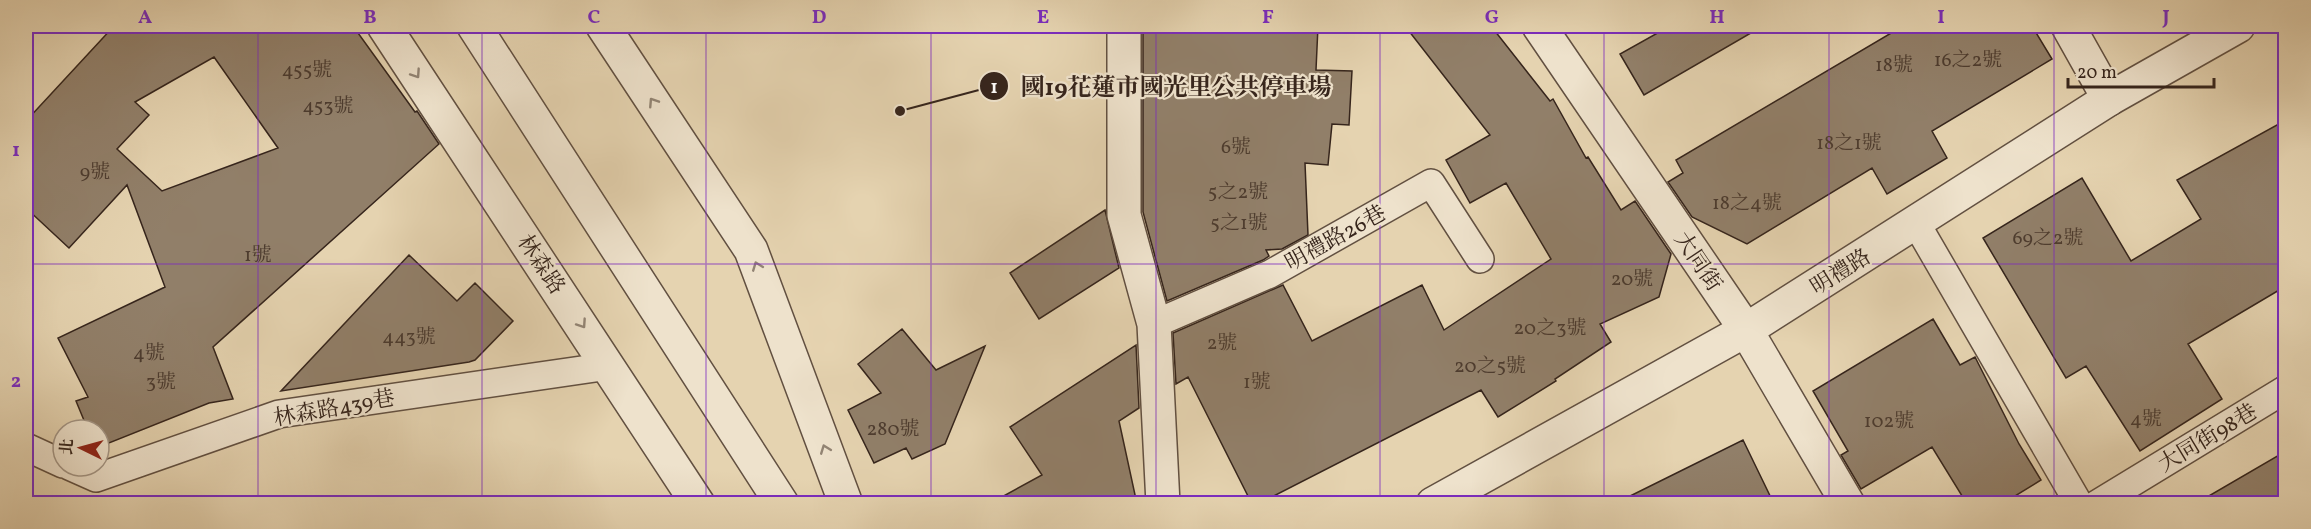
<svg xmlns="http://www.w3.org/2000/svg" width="2311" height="529" font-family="Vollkorn,'Noto Serif TC',serif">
  <rect width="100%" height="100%" fill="#e5d3b0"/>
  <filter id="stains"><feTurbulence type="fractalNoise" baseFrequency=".00333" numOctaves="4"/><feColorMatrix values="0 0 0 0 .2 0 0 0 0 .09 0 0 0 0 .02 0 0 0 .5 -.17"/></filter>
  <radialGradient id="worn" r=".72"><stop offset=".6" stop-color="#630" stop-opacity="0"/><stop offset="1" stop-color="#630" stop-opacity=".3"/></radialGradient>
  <path fill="#917f69" stroke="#36251c" stroke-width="1.5" fill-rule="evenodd" d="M114,26H353L415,112L417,111L439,144L213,347L233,399L209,403L99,447V430H88L76,401L88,397L58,338L165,287L127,185L69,248L26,208V121ZM214,57L278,148L162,191L117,149L149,115L135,102Z
    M1143,26H1318L1316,70L1352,71L1349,125L1332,124L1328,165L1305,163L1308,235L1282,249L1266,250L1269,256L1263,260L1167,301L1143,212Z
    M1405,26H1491L1550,101L1553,99L1586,158L1588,157L1621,210L1635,201L1671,254L1659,297L1600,324L1611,342L1555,379L1556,381L1498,417L1481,390L1258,504H1252L1188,377L1176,384L1173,333L1283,285L1312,341L1422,285L1444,330L1551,259L1506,183L1470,203L1446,160L1490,135Z
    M1670,26H1763L1644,95L1620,54Z
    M1903,26H2032L2052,59L1932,131L1947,158L1887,194L1872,168L1747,244L1692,217L1668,182L1683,173L1676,160Z
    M2286,120V286L2188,344L2222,399L2140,451L2086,366L2066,378L1983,238L2082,178L2131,261L2201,219L2177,180Z
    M1105,210L1119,268L1039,319L1010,273Z
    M409,255L457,301L475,283L513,321L475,360L469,362L281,391Z
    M1933,319L1960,365L1975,357L2019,444L2041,480L2002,504H1967L1932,447L1861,489L1841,455L1848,451L1813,391Z
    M902,329L936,370L985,346L945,444L912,459L906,448L874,463L848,410L881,393L858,364Z
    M1136,345L1139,408L1119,421L1137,504H989L1042,475L1010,427Z
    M1743,440L1774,504H1614Z
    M2286,451V504H2195Z"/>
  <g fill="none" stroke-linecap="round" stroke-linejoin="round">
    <defs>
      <path id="service" d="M1916,223L2079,504
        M1154,324L1270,274L1431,183L1480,259
        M26,447L63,464
        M69,466L96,478L279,414L609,366
        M2097,504L2286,389"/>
      <path id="minor" d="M384,26L698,504
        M603,26L751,250L846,504
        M1124,26V215L1154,324L1163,504
        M1539,26L1746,330L1848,504
        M2068,26L2109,99"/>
      <path id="tertiary" d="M474,26L782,504
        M1433,504L1746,330L2109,99L2238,26"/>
    </defs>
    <use href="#service" stroke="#625041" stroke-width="30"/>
    <use href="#minor" stroke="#625041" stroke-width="36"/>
    <use href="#tertiary" stroke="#625041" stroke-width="36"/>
    <use href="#service" stroke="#eee2cc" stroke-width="27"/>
    <use href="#minor" stroke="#eee2cc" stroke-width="33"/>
    <use href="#tertiary" stroke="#eee2cc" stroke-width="33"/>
  </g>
  <defs><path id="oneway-chevron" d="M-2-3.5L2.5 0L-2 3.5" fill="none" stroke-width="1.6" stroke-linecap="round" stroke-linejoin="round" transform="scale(1.5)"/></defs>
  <g stroke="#928474">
    <use href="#oneway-chevron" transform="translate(416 74) rotate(56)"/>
    <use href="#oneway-chevron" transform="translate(653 102) rotate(-123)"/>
    <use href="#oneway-chevron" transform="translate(757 266) rotate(-111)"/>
    <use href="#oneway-chevron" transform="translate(582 324) rotate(56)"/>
    <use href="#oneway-chevron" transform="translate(825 449) rotate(-111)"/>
  </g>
  <path fill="none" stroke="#7b2cbf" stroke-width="1.5" stroke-opacity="0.55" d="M258,26V504M482,26V504M706,26V504M931,26V504M1156,26V504M1380,26V504M1604,26V504M1829,26V504M2054,26V504M26,264H2286"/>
  <g text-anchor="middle" stroke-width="4.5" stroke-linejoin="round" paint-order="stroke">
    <g font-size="20" fill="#4d3c2f">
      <text x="1968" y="66">16之2號</text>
      <text x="1894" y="71">18號</text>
      <text x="307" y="76">455號</text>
      <text x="328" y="112">453號</text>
      <text x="1849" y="149">18之1號</text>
      <text x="1236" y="153">6號</text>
      <text x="95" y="178">9號</text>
      <text x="1238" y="198">5之2號</text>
      <text x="1747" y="209">18之4號</text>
      <text x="1239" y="229">5之1號</text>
      <text x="2048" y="244">69之2號</text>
      <text x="258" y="261">1號</text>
      <text x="1632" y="285">20號</text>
      <text x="1550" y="334">20之3號</text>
      <text x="409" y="343">443號</text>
      <text x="1222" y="349">2號</text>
      <text x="149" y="359">4號</text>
      <text x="1490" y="372">20之5號</text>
      <text x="161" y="388">3號</text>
      <text x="1257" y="388">1號</text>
      <text x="2146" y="425">4號</text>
      <text x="1889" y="427">102號</text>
      <text x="893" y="435">280號</text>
    </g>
    <g font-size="22" fill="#36251c" stroke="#eee2cc">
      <text transform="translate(1335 237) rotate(-29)" y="8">明禮路26巷</text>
      <text transform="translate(1699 261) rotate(56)" y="8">大同街</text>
      <text transform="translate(542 264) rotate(56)" y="8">林森路</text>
      <text transform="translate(1840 271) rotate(-32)" y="8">明禮路</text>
      <text transform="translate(334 407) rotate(-10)" y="8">林森路439巷</text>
      <text transform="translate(2207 437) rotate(-31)" y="8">大同街98巷</text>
    </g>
  </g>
  <path fill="none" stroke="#36251c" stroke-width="2" d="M900 111L994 86"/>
  <g fill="#36251c" stroke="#eee2cc" stroke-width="2">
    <circle cx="900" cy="111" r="6"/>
    <circle cx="994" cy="86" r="15"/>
  </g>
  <g font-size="18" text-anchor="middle" font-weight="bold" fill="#fff">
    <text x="994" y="93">1</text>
  </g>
  <g font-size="24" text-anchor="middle" font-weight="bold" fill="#36251c" stroke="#eee2cc" stroke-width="4.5" stroke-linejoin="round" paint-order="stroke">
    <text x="1176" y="95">國19花蓮市國光里公共停車場</text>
  </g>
  <rect width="2311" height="529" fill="none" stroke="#e5d3b0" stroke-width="66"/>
  <g transform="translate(81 448) rotate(275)"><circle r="28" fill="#eee2cc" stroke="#a49686" stroke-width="1.5"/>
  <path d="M0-4.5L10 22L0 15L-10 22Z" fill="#8f2418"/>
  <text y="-9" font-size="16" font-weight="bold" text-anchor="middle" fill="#36251c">北</text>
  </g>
  <path d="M2068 78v9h146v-9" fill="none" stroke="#36251c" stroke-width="3"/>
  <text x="2077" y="78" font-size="18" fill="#36251c" stroke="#eee2cc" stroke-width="4.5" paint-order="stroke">20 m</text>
  <rect x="33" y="33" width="2245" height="463" fill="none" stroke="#7b2cbf" stroke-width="2"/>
  <g font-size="20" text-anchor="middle" font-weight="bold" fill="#7b2cbf">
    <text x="145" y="23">A</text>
    <text x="370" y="23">B</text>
    <text x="594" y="23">C</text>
    <text x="819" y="23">D</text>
    <text x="1043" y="23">E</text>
    <text x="1268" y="23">F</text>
    <text x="1492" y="23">G</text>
    <text x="1717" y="23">H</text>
    <text x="1941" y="23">I</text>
    <text x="2166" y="23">J</text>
    <text x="16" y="156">1</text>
    <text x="16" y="387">2</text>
  </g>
  <rect width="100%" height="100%" filter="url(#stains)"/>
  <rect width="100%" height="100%" fill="url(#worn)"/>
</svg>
